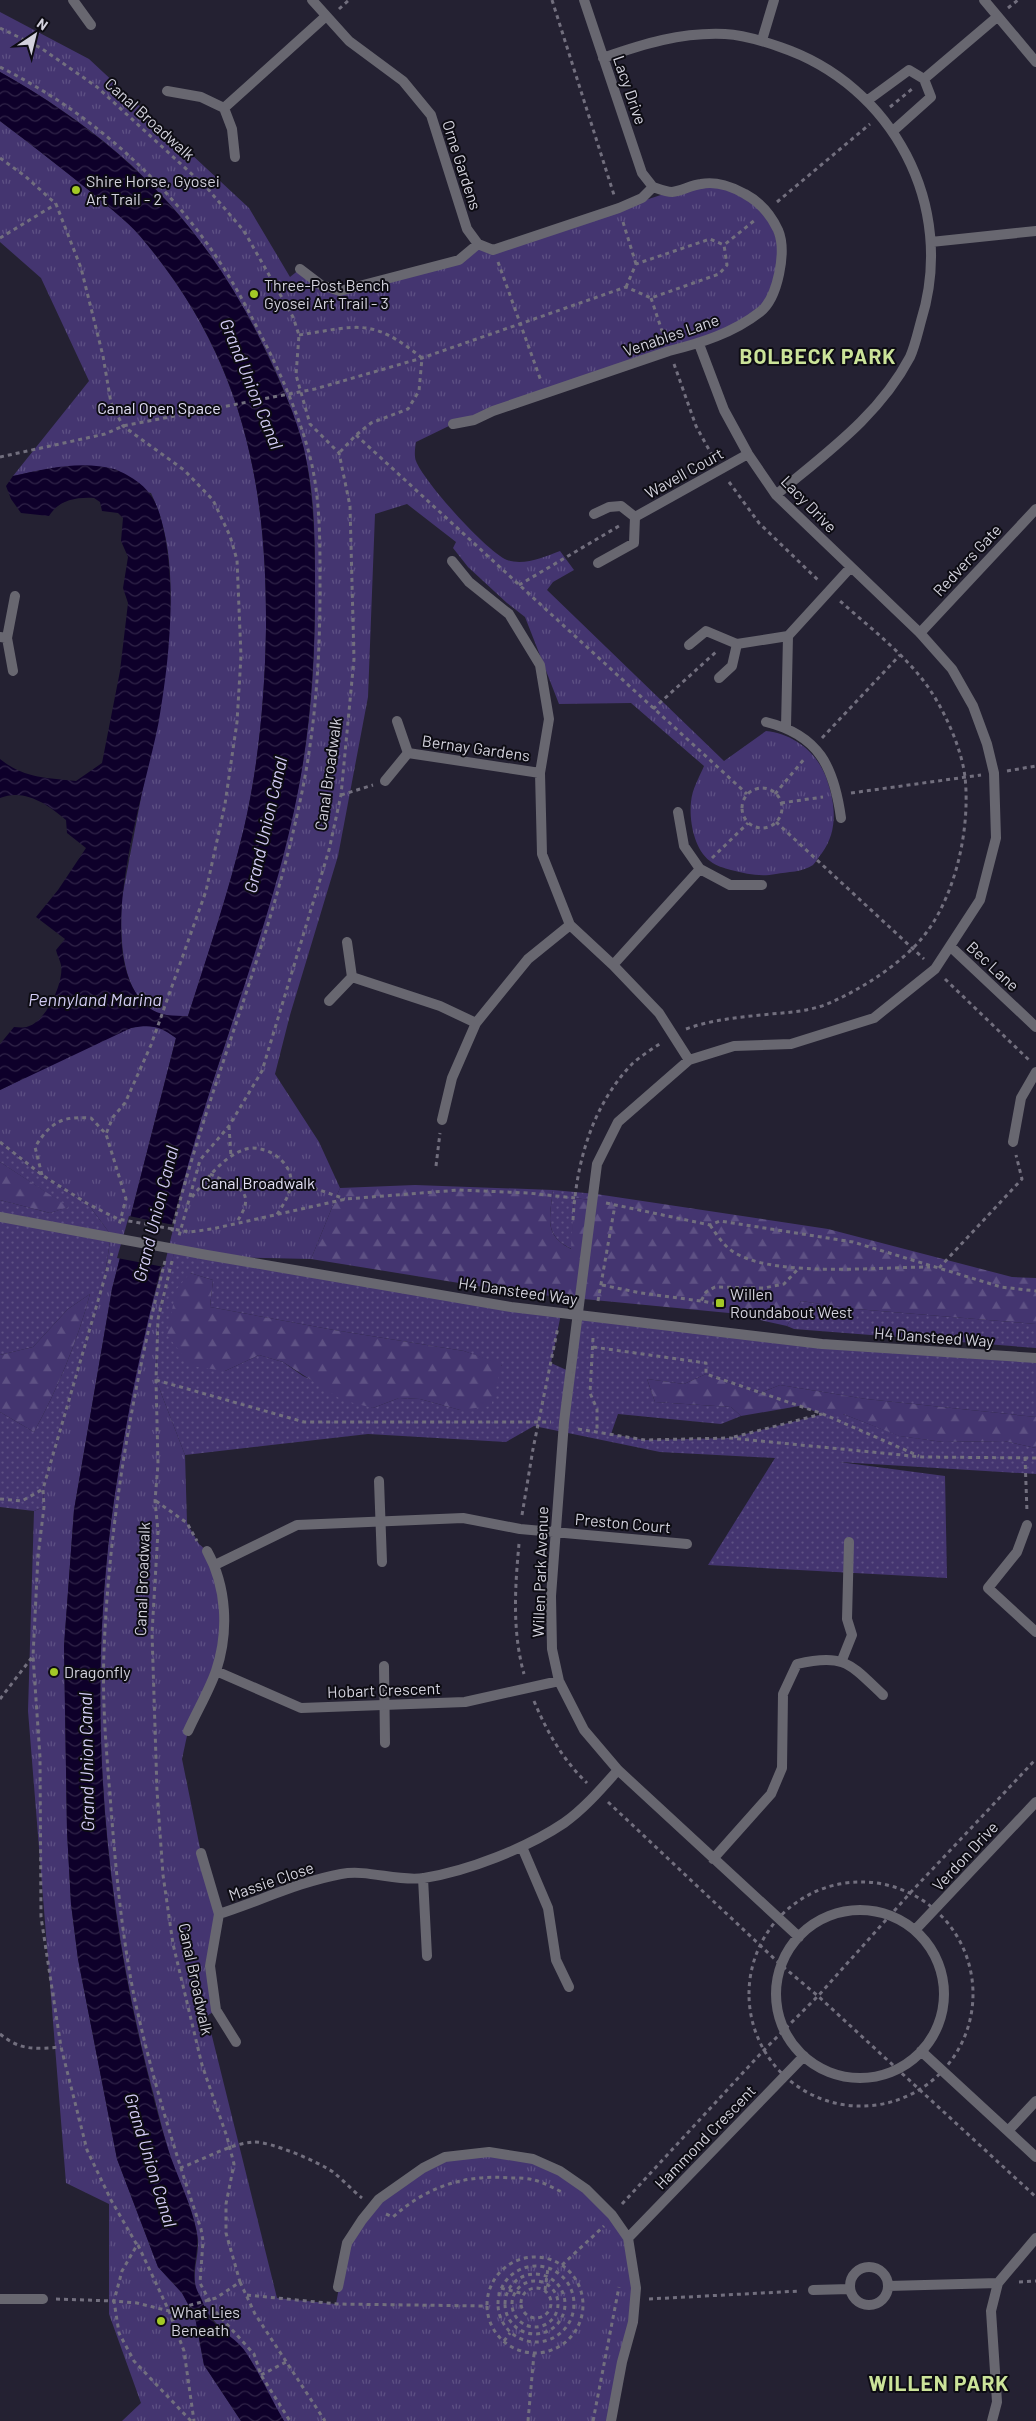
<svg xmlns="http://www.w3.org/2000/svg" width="1036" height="2421" font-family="Barlow,sans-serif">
  <defs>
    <pattern id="grass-dots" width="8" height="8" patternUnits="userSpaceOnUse" patternTransform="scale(1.25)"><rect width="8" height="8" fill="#443570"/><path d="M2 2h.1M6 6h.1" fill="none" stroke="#5e5184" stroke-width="1.8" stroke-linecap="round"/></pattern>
    <pattern id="forest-firs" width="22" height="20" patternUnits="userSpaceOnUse" patternTransform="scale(1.25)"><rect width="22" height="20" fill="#443570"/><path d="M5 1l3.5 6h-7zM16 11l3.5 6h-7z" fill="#5e5184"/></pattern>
    <pattern id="park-tufts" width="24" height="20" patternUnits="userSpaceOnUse" patternTransform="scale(1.25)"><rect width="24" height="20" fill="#443570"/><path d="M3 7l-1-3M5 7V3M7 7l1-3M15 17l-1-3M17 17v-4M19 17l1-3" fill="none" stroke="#5e5184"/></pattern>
    <pattern id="water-waves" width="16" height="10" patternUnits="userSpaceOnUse" patternTransform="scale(1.25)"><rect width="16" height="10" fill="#0e002a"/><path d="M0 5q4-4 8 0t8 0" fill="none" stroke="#302448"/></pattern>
  </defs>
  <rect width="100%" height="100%" fill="#242132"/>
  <path fill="url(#grass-dots)" fill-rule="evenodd" d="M0,1142L42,1175L88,1204L111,1235L103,1287L43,1489L44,1507L34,1511L0,1507V1412L34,1432C58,1388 77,1342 90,1294L68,1309L33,1347L0,1355V1200L50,1213L68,1207L0,1162Z
    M553,1190L596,1194L591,1200L574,1198L572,1249C543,1235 550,1217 553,1190Z
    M175,1249L561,1314L551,1363L571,1372L579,1315L671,1326L1036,1358V1417L866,1399L780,1385L760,1393L706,1374L684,1384L647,1379L655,1402L731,1407L741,1416L721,1424L618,1414L611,1434L645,1440L730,1438L823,1414H843L900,1436L943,1442L1004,1441L1036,1448V1474L839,1462L945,1476L947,1578L708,1565L775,1458L660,1452L534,1426L506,1442L368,1434L185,1455L156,1380L158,1319ZM190,1273L213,1280L210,1307L334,1330L464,1351L502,1365L460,1410L420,1399L399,1398L373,1408L303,1376L283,1362L259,1355L225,1371Z
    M801,1301L856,1309L1036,1324V1348L794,1329L787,1326Z"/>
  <path fill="url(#forest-firs)" d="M0,1162L69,1207L50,1213L0,1200Z
    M415,1185L553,1190C550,1217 543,1235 571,1249L574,1198L591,1200L596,1194L828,1229L1012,1277L1036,1278V1324L856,1309L801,1301L787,1326L729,1313L521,1293L311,1259L340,1188Z
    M190,1273L213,1280L210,1307L334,1330L464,1351L502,1364L491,1406L460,1410L420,1399L399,1398L373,1408L342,1400L283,1362L259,1355L225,1371L191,1366L167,1335L176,1290Z
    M90,1294C77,1342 58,1388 34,1432L0,1412V1355L33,1347L68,1309Z
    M706,1374L760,1393L780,1385L866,1399L1036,1417V1448L1004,1441L943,1442L899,1436L843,1414H823L799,1406L741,1416L731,1407L655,1402L647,1379L684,1384Z"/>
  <path fill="url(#park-tufts)" d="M0,12L89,59L249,208L290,277L300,269L340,291L459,260L478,244L493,250L670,192L724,185L767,210L782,258L762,311L733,330L453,424L416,442C415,448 414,456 416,461C424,482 487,552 507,560C524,566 544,557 560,551L574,570L553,582L547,590L724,761L766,731C793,734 816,751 826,777C835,802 839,829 822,853C819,856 816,862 813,865C803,872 787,872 776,874C760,877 747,874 731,870C724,868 716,866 710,861C694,849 689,820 691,802C692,789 699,778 704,766L631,703L559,704L525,617L507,603L468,567L453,548L456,542L407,504L375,514L368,697L338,856L290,1015L275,1074L319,1142L340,1188L311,1259L216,1257L175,1250L158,1319L156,1380L185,1455L187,1523L199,1544L207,1551L223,1593L216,1671L188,1731L182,1759L201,1853L219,1914L210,1966L216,2010L207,2016L277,2298L336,2304L347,2243L379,2199L445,2157L489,2152L533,2159L586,2189L628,2238L636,2288L611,2421H284L222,2329C211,2319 200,2303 196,2288C192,2273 199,2255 198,2240C195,2212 180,2185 171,2159C165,2140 160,2120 155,2100C108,1925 89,1738 107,1557C113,1497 124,1436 135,1376C143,1332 156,1290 168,1247C177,1215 182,1183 191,1152C204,1105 221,1059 235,1013C258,939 283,866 298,790C311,726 315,661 315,596C315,543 316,490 301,439C290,400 272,362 254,327C193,211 114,136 0,72Z
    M0,121C31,144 61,168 91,192C107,206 126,220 140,236C240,354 267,477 266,628C265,695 259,763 244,828C229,892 208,954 188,1016C181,1016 174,1017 168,1016C119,1006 120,936 122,898C131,850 140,803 149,756C164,675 188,570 151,493L41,470L13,476L89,381L41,278L0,242Z
    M143,1025L162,1028L176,1038L112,1289L74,1510L64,1646L67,1831L71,1904L78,1959L117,2159L158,2267L182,2293L195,2317L204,2365L241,2421H122L141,2403L109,2314V2204L66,2183L28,1711L34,1511L44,1507L43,1489L103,1287L111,1235L88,1204L42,1175L0,1142V1090L103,1039L131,1028Z"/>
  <path fill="url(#water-waves)" d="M0,72C121,140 208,226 267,354C281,384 296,416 304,449C314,495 315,541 315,588C315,656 311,724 298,791C274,916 224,1035 190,1158C159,1268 132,1380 115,1493C87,1681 100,1879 145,2063C152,2092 159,2121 168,2149C177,2177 192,2205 197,2234C199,2251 192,2269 195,2284C196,2289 198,2292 200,2296C204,2304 206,2312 211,2319C222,2333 238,2339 247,2354C261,2376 271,2399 284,2421H241L204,2365L195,2317L182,2293L158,2267L117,2159L78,1959L71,1904L67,1831L64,1646L74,1510L112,1289L176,1038C160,1026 151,1024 131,1028L0,1090V1044L14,1027C22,1028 29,1028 36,1022C49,1013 64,981 61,965C60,960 57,955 56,950L65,939L36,917L58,890L86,848L67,833L66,820C48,804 24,788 0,798V759C23,778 47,778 76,781L102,763L120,671L128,603L123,588L128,557L121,541L123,518L118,513L102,511L100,502L94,498C76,497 59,500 49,516L21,513L11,499L6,486L13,476C44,469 81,460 114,469C118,470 123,473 127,475C154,490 159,507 165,536C176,595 169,661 159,720C147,788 87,955 148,1007C159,1016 174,1016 188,1016C208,953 229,891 244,828C259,763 265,694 266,628C267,477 240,353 140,236C126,220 107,206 91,192C61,168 31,144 0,121Z"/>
  <path fill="#242132" d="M129,1216L174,1225L164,1267L117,1258Z"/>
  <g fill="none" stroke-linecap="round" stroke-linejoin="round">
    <path stroke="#726f7e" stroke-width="3" stroke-dasharray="4 4" stroke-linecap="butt" d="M552,0L614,195
      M1008,8L1018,0
      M339,9L349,0
      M0,28L41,48L97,87L207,188L244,231L293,317L299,335L296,375L310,424L339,453L350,506L354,659L341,795L329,850L262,1071L229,1126L200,1160L179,1236
      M0,67C102,118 189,201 243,301C268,347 292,395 307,446C321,492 320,542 320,590C320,662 315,735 299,806C268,952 207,1090 171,1235
      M890,107L912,89
      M0,158L25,176L56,204L81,268L103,356L111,403L123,426L184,470L213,500L230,536L237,560L241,656L237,722L225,804L206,891L151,1045L125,1103L113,1117L106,1134
      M777,202L870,124
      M623,222L636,264
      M0,238L56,204
      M498,262L541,381
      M626,287L636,264L710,239L724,245
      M651,298L664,337
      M299,335C359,326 371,317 422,358L419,391L408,409L371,423L356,435L339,453
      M674,364L696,426L713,457
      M356,435L747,794
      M0,457L105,434L123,426L315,389L422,358L626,287L651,298L719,274L727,265L724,245L755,220
      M729,482L759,523L820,582
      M519,585L619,526
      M653,709L717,651
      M822,738L900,655
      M1007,771L1036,766
      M742 808a20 20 0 1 1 40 0a20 20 0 1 1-40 0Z
      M851,793L981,775
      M775,794L805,758
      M341,795L373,785
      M781,803L823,797
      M776,822L924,959
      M712,858L748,823
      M945,979L1030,1061
      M686,1029C714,1019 742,1017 771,1014C793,1012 813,1011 834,1001C862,988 889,971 912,949C953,910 971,833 965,777C962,751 947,716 932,693C909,657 871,629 839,600
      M229,1126L231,1157
      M0,1142L42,1175L88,1204L118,1219L189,1232L212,1229L346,1199L459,1190L528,1193L575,1198
      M436,1166L440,1133
      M210,1174C237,1187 259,1190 236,1223
      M42,1175L35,1147C51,1122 61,1116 91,1118L106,1134L126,1199L119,1225
      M291,1180L345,1199
      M192,1197C206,1180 223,1156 246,1149C264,1144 291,1160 291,1181C291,1194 283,1205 276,1216
      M606,1203L710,1225L720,1221L853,1242L1001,1287L1036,1291
      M573,1220C576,1163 592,1105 633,1063C641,1056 652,1049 661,1043
      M710,1225C718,1237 726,1249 739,1255C781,1277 881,1267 930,1267
      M165,1261C133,1388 109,1520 104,1651C102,1699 106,1747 110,1795C115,1862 121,1930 134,1996C151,2075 175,2152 201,2229L203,2241L200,2283L215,2311L254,2354L261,2375L290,2421
      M172,1261L158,1319L156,1380L158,1464L155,1501L158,1531L152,1633L157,1791L163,1875L173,1944L202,2065L227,2137L234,2164L226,2204V2233L240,2282L216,2298L169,2311L137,2303L114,2301L119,2333L134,2361L191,2421
      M939,1268L1022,1179L1016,1155
      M602,1285L641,1293L701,1301
      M598,1301L615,1205
      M724,1305L701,1301L706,1292L715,1287L764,1288L784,1284L799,1268
      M593,1338L590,1393L597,1409V1432
      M593,1347L706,1363V1374L823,1414L919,1456
      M156,1380L304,1422H551
      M578,1429L645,1440L730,1438L922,1457L1036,1458
      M734,1437L822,1414
      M1025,1457L1027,1512
      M0,1499L22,1501L43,1489
      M156,1501L187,1523L197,1541
      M522,1515L533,1449L558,1327
      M519,1544C515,1587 512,1631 524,1674
      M0,1699L33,1656
      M534,1701C547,1732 563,1760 587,1783
      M608,1802L781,1965L818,1996L1036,2197
      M749 1994a112 112 0 1 1 224 0a112 112 0 1 1-224 0Z
      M0,2034C21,2051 35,2049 61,2047
      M180,2168C203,2160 229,2144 253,2142C270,2141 319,2162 333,2172C343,2180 352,2190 362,2198
      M622,2204L763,2051L818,1996L911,1892L1036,1759
      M386,2214L393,2217C426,2187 465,2174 510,2178C518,2178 527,2178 534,2180C543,2182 553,2188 562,2192
      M138,2245L169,2311L184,2351L194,2421
      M487 2305a48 48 0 1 1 96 0a48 48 0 1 1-96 0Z
      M562,2265L604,2226
      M498 2304a38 38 0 1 1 76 0a38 38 0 1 1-76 0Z
      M505 2304a30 30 0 1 1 60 0a30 30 0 1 1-60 0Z
      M512 2304a23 23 0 1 1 46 0a23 23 0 1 1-46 0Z
      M240,2282L255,2314L325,2421
      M1019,2282L1036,2281
      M521 2303a15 15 0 1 1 30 0a15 15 0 1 1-30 0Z
      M501,2288L524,2294
      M545,2290L548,2268
      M247,2295L337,2304L486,2306
      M56,2299L114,2301L122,2271L137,2245L111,2200L87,2150L61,2047L41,1917L40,1757L33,1656L38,1556L44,1507L43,1489L112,1253
      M649,2299L800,2291
      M504,2341L510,2333
      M261,2375L286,2362
      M528,2421L534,2354
      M593,2421L619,2287"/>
    <path stroke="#686770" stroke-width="10" d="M379,1481L382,1562
      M842,1660L852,1635L847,1619L849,1542
      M384,1666L385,1743"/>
    <path stroke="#686770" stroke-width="10" d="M73,0L91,25
      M312,0L349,41L403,81L431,115L467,229L478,244L493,250L619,208L642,198L653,187
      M584,0L642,173L653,187
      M984,0L1036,62
      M762,40L774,0
      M603,58C643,44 681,32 725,34C743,35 763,41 780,47C893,85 957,206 921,321C918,332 915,346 910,357C879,416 826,453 776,495
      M167,91L201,97L224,108L232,129L235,157
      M868,100L909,70L924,79L997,17
      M224,108L325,17
      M893,131L931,97L924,79
      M931,242L1036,231
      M300,269L321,285L340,291L459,260L478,244
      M699,344L724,410L748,454L776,495L920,633L952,669L973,706L987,744L994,773L996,838L980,900L935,969L874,1018L791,1044L734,1046L689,1060L618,1122L597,1164L564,1422L551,1596L552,1649L559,1681L584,1730L618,1770L799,1937
      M453,424L474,420L493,411L669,351C701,343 733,333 760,312C778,298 787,251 778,230C771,215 760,202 745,194C733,187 716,181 701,184C691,185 682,191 672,192C666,192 659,189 653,187
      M594,514L609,507L621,506L635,517L634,543L598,563
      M635,517L748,454
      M452,561L469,582L509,614L540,665L549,719L540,773L542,854L570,925L613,965L659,1013L689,1060
      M920,633L1036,509
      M0,637L7,638L15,596
      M7,638L13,671
      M689,645L706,631L737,644L788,636
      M719,678L732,666L737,644
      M766,722C819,735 834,767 841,818
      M786,727L788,636L851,567
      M408,753L540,773
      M385,781L408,753L397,721
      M678,812L684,846L700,869L730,885H762
      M951,947L1036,1027
      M613,965L700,869
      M352,977L440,1006L476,1023
      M329,1001L352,977L347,942
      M442,1120L452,1078L476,1023L528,959L570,925
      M1013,1142L1021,1098L1036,1072
      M1027,1525L1017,1552L988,1588L1036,1632
      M215,1565L297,1525L463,1518L520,1529L687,1544
      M216,1671L301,1708L465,1702L559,1681
      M188,1731C197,1711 209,1691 216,1671C229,1632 227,1587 207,1551
      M522,1847L548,1908L556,1960L569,1987
      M201,1853L219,1914L210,1966L216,2010L236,2042
      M713,1859L771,1794L782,1768L783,1694L797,1664C845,1653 850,1664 883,1695
      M423,1878L427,1956
      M776 1994a84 84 0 1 1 168 0a84 84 0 1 1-168 0Z
      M219,1914C260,1901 298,1882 341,1874C368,1869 397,1882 424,1878C468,1871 527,1848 564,1823C584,1809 602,1788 618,1770
      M915,1930L1036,1802
      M921,2051L1036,2157
      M1008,2131L1036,2101
      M628,2238L804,2056
      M850 2286a19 19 0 1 1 38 0a19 19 0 1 1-38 0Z
      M888,2286L998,2283
      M338,2287L347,2243L362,2220L379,2199L423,2168L445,2157L489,2152L533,2159L560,2171L586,2189L612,2215L628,2238L636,2288L633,2322L622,2362L611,2421
      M813,2290L850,2289
      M0,2299H43
      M992,2421L997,2402L991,2311L998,2283L1036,2238"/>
    <path stroke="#686770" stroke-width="10" d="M0,1217L207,1255L511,1307L822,1344L1036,1358"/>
  </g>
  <g fill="#a3c926" stroke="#0d0c13" stroke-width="2">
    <circle cx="76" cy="190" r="5"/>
    <circle cx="254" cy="294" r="5"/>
    <rect x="715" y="1298" width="10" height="10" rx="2.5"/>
    <circle cx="54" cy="1672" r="5"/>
    <circle cx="161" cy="2321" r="5"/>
  </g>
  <g text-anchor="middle" stroke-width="4" stroke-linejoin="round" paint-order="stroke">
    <g font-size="16" fill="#d3d2dd" stroke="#0d0c13">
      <text transform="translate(630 90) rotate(71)" y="6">Lacy Drive</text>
      <text transform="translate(150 119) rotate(42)" y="6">Canal Broadwalk</text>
      <text transform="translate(462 165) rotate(72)" y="6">Orne Gardens</text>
      <text transform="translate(671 335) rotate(-19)" y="6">Venables Lane</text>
      <text transform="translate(684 473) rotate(-29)" y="6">Wavell Court</text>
      <text transform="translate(809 504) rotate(46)" y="6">Lacy Drive</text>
      <text transform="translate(967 560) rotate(-47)" y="6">Redvers Gate</text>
      <text transform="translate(476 748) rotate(8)" y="6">Bernay Gardens</text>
      <text transform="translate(328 774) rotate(-82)" y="6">Canal Broadwalk</text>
      <text transform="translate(993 966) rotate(43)" y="6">Bec Lane</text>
      <text transform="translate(518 1291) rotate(8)" y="6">H4 Dansteed Way</text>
      <text transform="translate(934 1337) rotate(4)" y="6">H4 Dansteed Way</text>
      <text transform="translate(623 1523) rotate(5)" y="6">Preston Court</text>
      <text transform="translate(540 1572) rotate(-88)" y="6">Willen Park Avenue</text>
      <text transform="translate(142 1579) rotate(-88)" y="6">Canal Broadwalk</text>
      <text transform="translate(384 1690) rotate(-2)" y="6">Hobart Crescent</text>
      <text transform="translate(965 1856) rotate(-47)" y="6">Verdon Drive</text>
      <text transform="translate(271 1881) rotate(-19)" y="6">Massie Close</text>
      <text transform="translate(196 1979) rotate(78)" y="6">Canal Broadwalk</text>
      <text transform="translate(705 2137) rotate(-46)" y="6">Hammond Crescent</text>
    </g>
    <g font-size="16" fill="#d3d2dd" stroke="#0d0c13" text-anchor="start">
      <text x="86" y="187">Shire Horse, Gyosei<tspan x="86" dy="18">Art Trail - 2</tspan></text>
      <text x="264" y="291">Three-Post Bench<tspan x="264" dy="18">Gyosei Art Trail - 3</tspan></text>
      <text x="730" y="1300">Willen<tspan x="730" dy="18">Roundabout West</tspan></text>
      <text x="64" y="1678">Dragonfly</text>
      <text x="171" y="2318">What Lies<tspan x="171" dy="18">Beneath</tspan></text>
    </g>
    <g font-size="16" fill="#e2dff4" stroke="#0d0c13">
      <text x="159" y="414">Canal Open Space</text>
      <text x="258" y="1189">Canal Broadwalk</text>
    </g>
    <g font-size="18" font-style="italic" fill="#d3ccf5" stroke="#0d0c13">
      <text transform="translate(251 384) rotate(68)" y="6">Grand Union Canal</text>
      <text transform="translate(266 825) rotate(-77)" y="6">Grand Union Canal</text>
      <text x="95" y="1006">Pennyland Marina</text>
      <text transform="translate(156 1214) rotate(-76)" y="6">Grand Union Canal</text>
      <text transform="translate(87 1762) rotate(-91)" y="6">Grand Union Canal</text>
      <text transform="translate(150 2160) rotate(73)" y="6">Grand Union Canal</text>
    </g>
    <g font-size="21" font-weight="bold" letter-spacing="1" fill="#cbe399" stroke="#0d0c13">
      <text x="818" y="364">BOLBECK PARK</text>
      <text x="939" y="2391">WILLEN PARK</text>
    </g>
  </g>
  <g transform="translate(35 35) rotate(35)" stroke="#0d0c13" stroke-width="4" paint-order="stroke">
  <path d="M0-4L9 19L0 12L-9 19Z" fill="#d3d2dd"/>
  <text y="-8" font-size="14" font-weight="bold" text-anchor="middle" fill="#d3d2dd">N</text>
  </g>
</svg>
